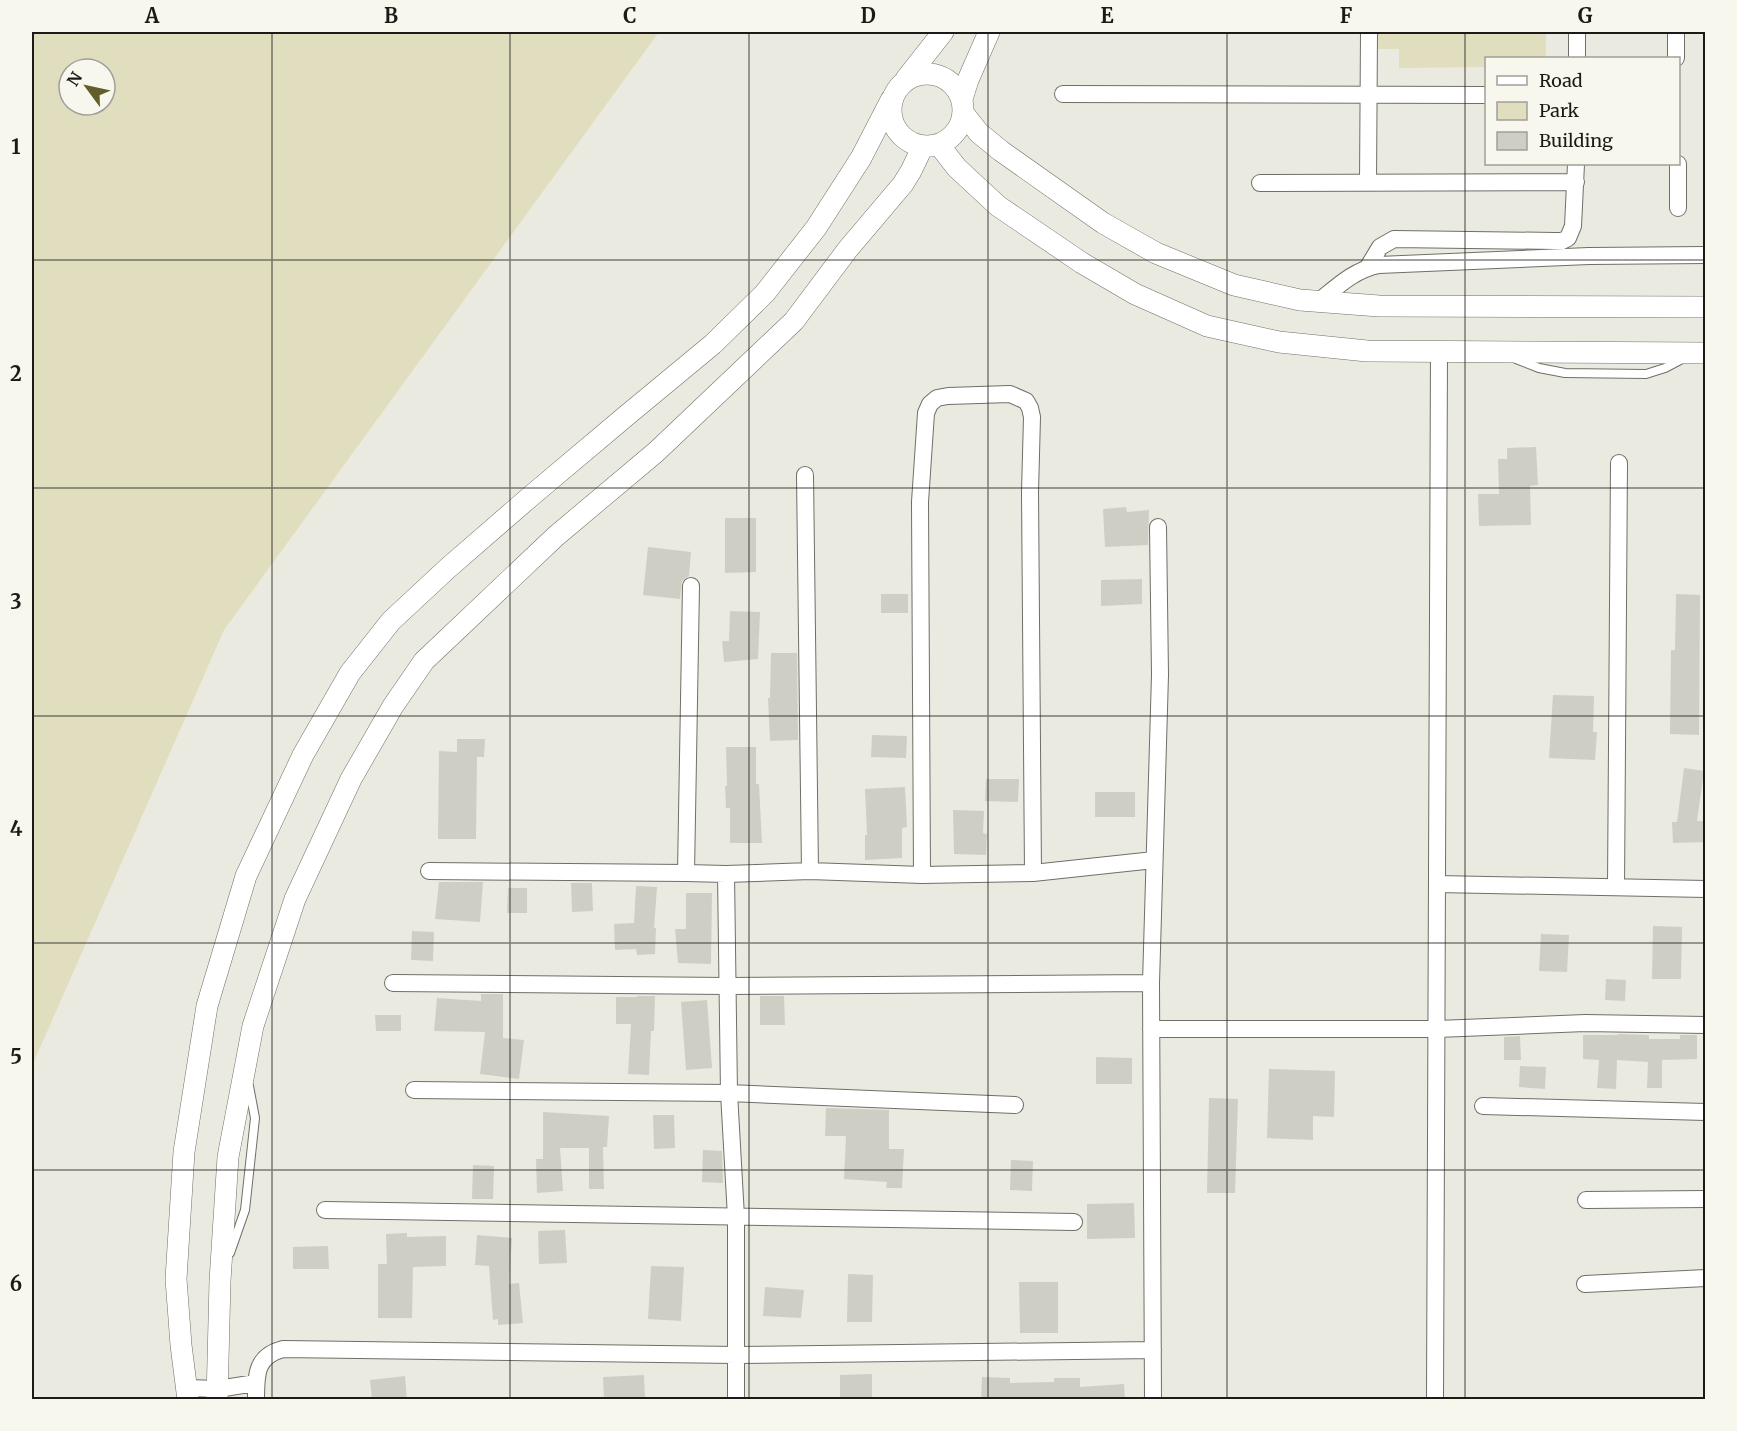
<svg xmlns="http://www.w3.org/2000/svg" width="1737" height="1431" font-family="Merriweather,serif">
  <rect width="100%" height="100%" fill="#ebeae0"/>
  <path fill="#e1debf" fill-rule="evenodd" d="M32,32H659L224,630L32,1066ZM69,69H105V105H69Z
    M1373,32H1546V58H1486V67L1399,68V49H1373Z"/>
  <path fill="#cfcec5" d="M1536,447L1538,485L1530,486L1531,525L1479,526L1478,494H1499L1498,459H1507V448Z
    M1126,507L1127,512L1149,510L1148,545L1105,547L1103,509Z
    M725,518H756V572L725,573Z
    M648,547L691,552L689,576L682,581L680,599L643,595Z
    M1142,579V604L1101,606V580Z
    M881,594H908V613H881Z
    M1676,594L1700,595L1699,735L1670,734L1671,650H1675Z
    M730,611L760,612L758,659L724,662L722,641H729Z
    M771,653H797L798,740L770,741L768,698H770Z
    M1553,695L1594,696L1593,732H1597L1595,760L1549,758Z
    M872,735L907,736L906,758L871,757Z
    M457,739H485L484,757H477L476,839H438L439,751L457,752Z
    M726,747H756V784H759L762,843H730V808H726L725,786H727Z
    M1684,768L1704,771L1697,821H1706V842L1673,843L1672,822H1677Z
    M986,779H1019L1018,802L985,801Z
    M905,787L907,827L902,828V858L865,860V835H867L865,789Z
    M1095,792H1135V817H1095Z
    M953,810L984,811L983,833L987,834L986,855L954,854Z
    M439,882H483L480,922L435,919Z
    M571,883H592L593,911L572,912Z
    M636,886L657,887L654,928H656L655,954L637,955L636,949L615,950L614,924L634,923Z
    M508,888H527V913H507Z
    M686,893H712L711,964L678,963L675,929H686Z
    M1653,926L1682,927L1681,979H1652Z
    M412,931L434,932L433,961L411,960Z
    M1541,934L1569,935L1567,972L1539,971Z
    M1606,979L1626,980L1625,1001L1605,1000Z
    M481,994H503V1038L524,1040L519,1079L480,1074L485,1032L434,1031L437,998L481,1001Z
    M637,996H655L654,1031H651L649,1075L628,1074L631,1024H616V997H637Z
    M760,996H784L785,1025H760Z
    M707,1000L712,1068L686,1070L681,1002Z
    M375,1015H401V1031H376Z
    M1618,1034L1649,1035V1039H1680V1035H1697V1059L1662,1060V1088H1647L1648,1062L1617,1060L1616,1089L1597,1088L1599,1060L1583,1059V1035H1618Z
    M1520,1036L1521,1060H1504V1037Z
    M1096,1057L1132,1058V1084H1096Z
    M1520,1066L1546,1067L1545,1089L1519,1087Z
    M1269,1069L1335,1071L1334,1117L1313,1116V1140L1267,1138Z
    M1209,1098L1238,1099L1235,1193H1207Z
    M826,1108L889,1110V1149H904L902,1188H886L887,1182L844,1179L846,1136H825Z
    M543,1112L609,1116L607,1147H603L604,1189H589V1148H560L563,1191L537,1193L536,1159H543Z
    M653,1115H674L675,1148L654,1149Z
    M703,1150L722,1151L723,1183L702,1182Z
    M1011,1160L1033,1161L1032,1191L1010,1190Z
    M473,1165L494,1166L493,1199H472Z
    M1134,1203L1135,1238L1087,1239V1204Z
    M565,1230L567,1263L539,1264L538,1231Z
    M407,1233V1237L446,1236V1266L413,1267L412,1318H378V1264H387L386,1234Z
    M477,1235L512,1238L509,1284L519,1283L523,1323L498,1325V1319L493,1320L489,1266L475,1265Z
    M328,1246L329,1269H293V1247Z
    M651,1266L684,1267L681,1321L648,1319Z
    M848,1274L873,1275L872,1322H847Z
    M1019,1282H1058V1333H1020Z
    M765,1287L804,1290L801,1318L763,1316Z
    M872,1374V1400H840V1375Z
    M644,1375L645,1400H604L603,1377Z
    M405,1376L407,1400H372L370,1380Z
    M982,1377L1010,1378V1383L1054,1382V1378H1080V1387L1124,1384L1125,1400H981Z"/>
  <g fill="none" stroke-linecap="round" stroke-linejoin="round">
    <defs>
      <path id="service" d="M1516,359L1539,368L1565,373L1646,374L1665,368L1684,358
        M230,1253L245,1210L255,1118L249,1086"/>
      <path id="minor" d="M1577,32V58
        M1676,32V58
        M1063,94L1486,95
        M1678,164V208
        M1260,183L1576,182
        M1368,183L1369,32
        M1368,267L1380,247L1394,239L1555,241H1562L1568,238L1573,226L1576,164
        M1318,302C1338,286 1354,270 1379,265L1589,256L1706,255
        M805,475L810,871
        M429,871L686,873L726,874L810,871L922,875L1033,873L1154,860
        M686,873L691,586
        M726,874L729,1093L736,1217V1400
        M922,875L920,502L926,413L930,404L937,398L948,396L1010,394L1026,401L1030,408L1032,417L1030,492L1033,873
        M1437,884L1706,889
        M1616,887L1619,463
        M393,983L727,986L1151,983
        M1151,1029H1437L1585,1023L1706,1025
        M414,1090L729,1093L1015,1105
        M1483,1106L1706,1112
        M1586,1200L1706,1199
        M325,1210L1074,1222
        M1585,1284L1706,1278
        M187,1388L218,1389L256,1383
        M256,1400C256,1374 256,1356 283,1349L736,1355L1153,1350
        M1153,1400L1151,983L1160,675L1158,527
        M1435,1400L1439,351"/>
      <path id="tertiary" d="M891 110a36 36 0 1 1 72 0a36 36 0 1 1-72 0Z
        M906,79L943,32
        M962,99L968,80L989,32
        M964,114L979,133L1001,151L1103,223L1156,253L1234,285L1300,300L1379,306L1706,307
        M939,145L957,168L998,206L1082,263L1135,294L1207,326L1279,342L1367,351L1706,353
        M188,1400L181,1345L176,1279L184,1152L207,1006L246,876L303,755L350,673L391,621L448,568L531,496L626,416L713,344L765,293L816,228L861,158L891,100
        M217,1400L220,1281L228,1157L253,1026L295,899L351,779L393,706L424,661L556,536L656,452L794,321L848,249L903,184L911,171L923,146"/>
    </defs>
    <use href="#service" stroke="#706f67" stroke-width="10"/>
    <use href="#minor" stroke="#706f67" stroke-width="18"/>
    <use href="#tertiary" stroke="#706f67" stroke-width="22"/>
    <use href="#service" stroke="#fff" stroke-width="8"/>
    <use href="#minor" stroke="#fff" stroke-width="16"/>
    <use href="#tertiary" stroke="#fff" stroke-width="21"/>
  </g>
  <path fill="none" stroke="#1b1a17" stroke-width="1.5" stroke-opacity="0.55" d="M272,32V1400M510,32V1400M749,32V1400M988,32V1400M1227,32V1400M1465,32V1400M32,260H1706M32,488H1706M32,716H1706M32,943H1706M32,1170H1706"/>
  <rect width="1737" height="1431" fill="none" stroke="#f8f7ed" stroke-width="66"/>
  <rect x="1485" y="57" width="195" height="108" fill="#f8f7ed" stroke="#a09f97" stroke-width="1.5"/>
  <rect x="1497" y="76" width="30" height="9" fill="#ffffff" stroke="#a09f97" stroke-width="1.5"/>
  <text x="1539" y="87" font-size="18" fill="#1b1a17">Road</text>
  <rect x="1497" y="102" width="30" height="18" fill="#e1debf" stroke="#a09f97" stroke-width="1.5"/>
  <text x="1539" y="117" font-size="18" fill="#1b1a17">Park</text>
  <rect x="1497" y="132" width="30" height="18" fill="#cfcec5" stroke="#a09f97" stroke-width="1.5"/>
  <text x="1539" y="147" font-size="18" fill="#1b1a17">Building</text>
  <g transform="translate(87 87) rotate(303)"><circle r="28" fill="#f8f7ed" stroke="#a09f97" stroke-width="1.5"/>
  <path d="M0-4.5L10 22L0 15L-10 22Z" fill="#635d29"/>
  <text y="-9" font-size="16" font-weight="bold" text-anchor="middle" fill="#1b1a17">N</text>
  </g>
  <rect x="33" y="33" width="1671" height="1365" fill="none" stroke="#1b1a17" stroke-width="2"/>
  <g font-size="20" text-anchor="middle" font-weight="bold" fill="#1b1a17">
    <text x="152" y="23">A</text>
    <text x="391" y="23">B</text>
    <text x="630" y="23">C</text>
    <text x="868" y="23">D</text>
    <text x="1107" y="23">E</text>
    <text x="1346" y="23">F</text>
    <text x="1585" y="23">G</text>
    <text x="16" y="154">1</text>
    <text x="16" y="381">2</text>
    <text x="16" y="609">3</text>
    <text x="16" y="836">4</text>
    <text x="16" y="1064">5</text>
    <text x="16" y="1291">6</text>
  </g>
</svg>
